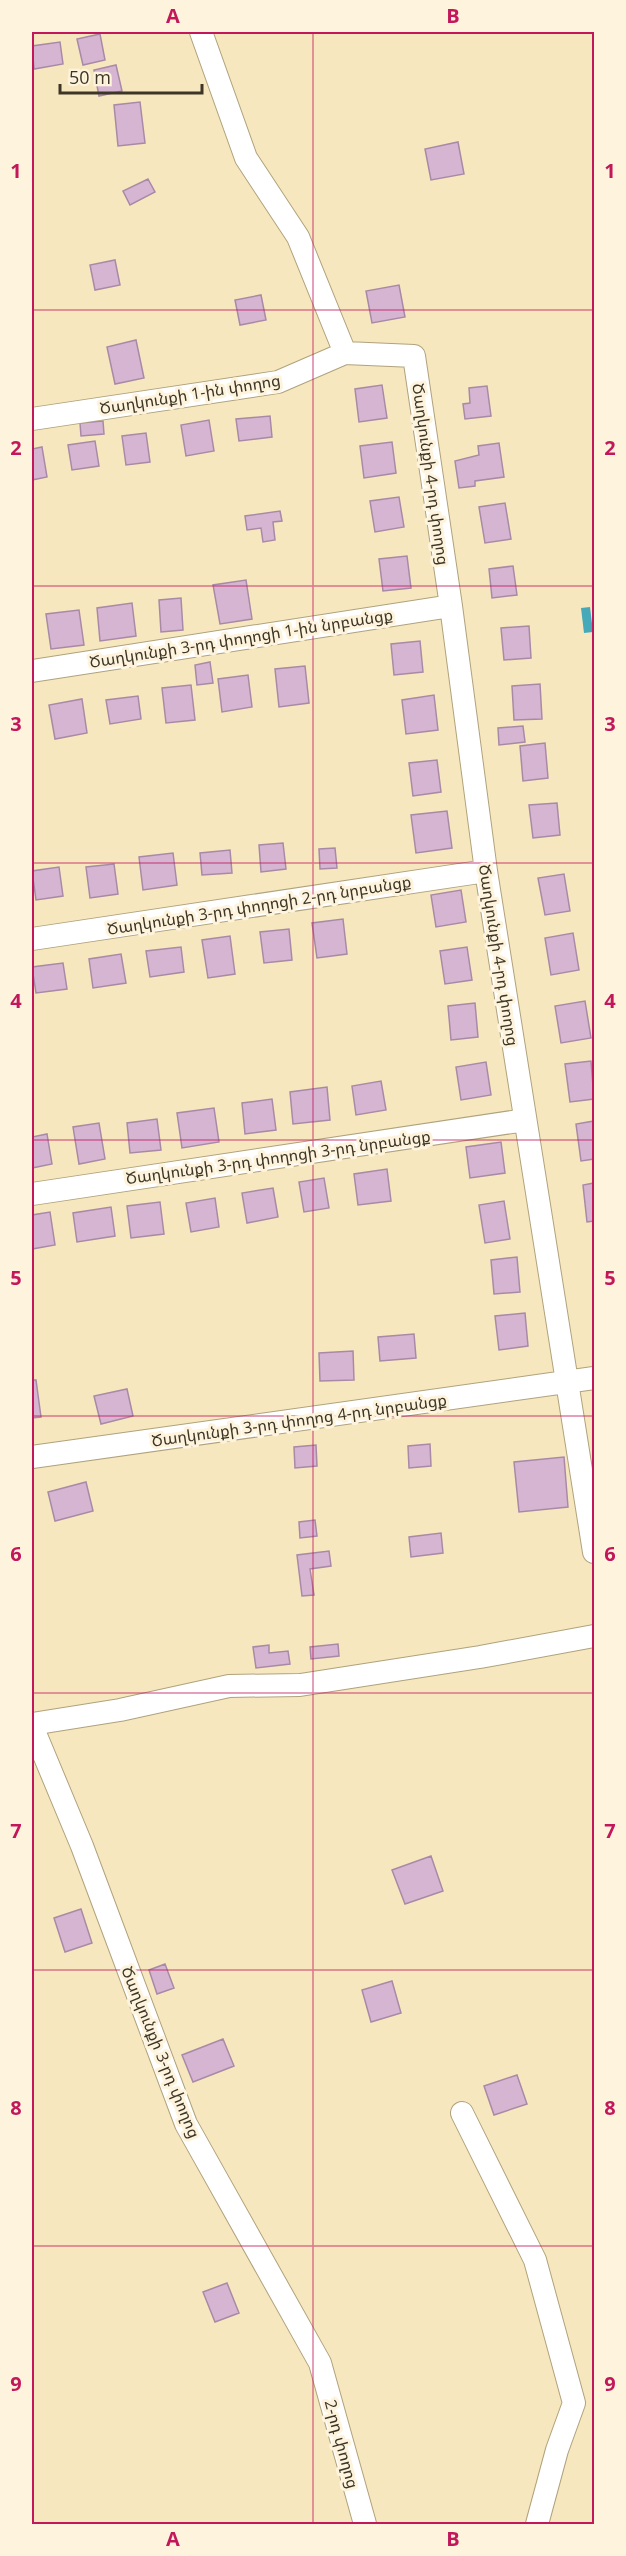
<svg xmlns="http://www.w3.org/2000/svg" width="626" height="2556" font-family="'Open Sans','Noto Sans Armenian',sans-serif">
  <rect width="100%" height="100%" fill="#f6e7bf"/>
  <path fill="#45a9b9" d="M590,607L593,632L584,633L581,608Z"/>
  <path fill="#d6b5d3" stroke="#a98aa6" stroke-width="1.5" d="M100,34L105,60L83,65L77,39Z
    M60,42L63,64L34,69L32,46Z
    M116,65L122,91L99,96L94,70Z
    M140,102L145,143L118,146L114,105Z
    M458,142L464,174L431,180L425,149Z
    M148,179L155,192L130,205L123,191Z
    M115,260L120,285L95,290L90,265Z
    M399,285L405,317L372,323L366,291Z
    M261,295L266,320L240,325L235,300Z
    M136,340L144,378L115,384L107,347Z
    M382,385L387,418L359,422L355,389Z
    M487,386L491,416L465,419L463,404L470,403L469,388Z
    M270,416L272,437L239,441L236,419Z
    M209,420L214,451L186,456L181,425Z
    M103,421L104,434L81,436L80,423Z
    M146,433L150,462L126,465L122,436Z
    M95,441L99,466L72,470L68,445Z
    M392,442L396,473L364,478L360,446Z
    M499,443L504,477L475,481V486L459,488L455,461L479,455L478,446Z
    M42,447L47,477L32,480V449Z
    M399,497L404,527L375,532L370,501Z
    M505,503L511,539L485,543L479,507Z
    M280,511L282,521L273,522L275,540L263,542L261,528L247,530L245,516Z
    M407,556L411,588L383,591L379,559Z
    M513,566L517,595L492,598L489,569Z
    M246,580L252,619L220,624L213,585Z
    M181,598L183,630L161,632L159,600Z
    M132,603L136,636L100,641L97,608Z
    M79,610L84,645L51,649L46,614Z
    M529,626L531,658L504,660L501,628Z
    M420,641L423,672L394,675L391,644Z
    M210,662L213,683L197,685L195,665Z
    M305,666L309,703L279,707L275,669Z
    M248,675L252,707L222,712L218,679Z
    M540,684L542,719L514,720L512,686Z
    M191,685L195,720L166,723L162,688Z
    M434,695L438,730L406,734L402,700Z
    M138,696L141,719L110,724L106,700Z
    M82,699L87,733L55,739L49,705Z
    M523,726L525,742L499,745L498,728Z
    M545,743L548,778L523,781L520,746Z
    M437,760L441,792L413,796L409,763Z
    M557,803L560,835L533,838L529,805Z
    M447,811L452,848L416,853L411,815Z
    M283,843L286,869L261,872L259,845Z
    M335,848L337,868L320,869L319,849Z
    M230,850L232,873L202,875L200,853Z
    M173,853L177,885L143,890L139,857Z
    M114,864L118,894L90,898L86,867Z
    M59,867L63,896L36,900L32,871Z
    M564,874L570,911L545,915L538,878Z
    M461,890L466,922L436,927L431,895Z
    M343,919L347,954L317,958L312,923Z
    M289,929L292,960L264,963L260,932Z
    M573,933L579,970L551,975L545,938Z
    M230,936L235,974L208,978L202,940Z
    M181,947L184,972L150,977L146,951Z
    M467,947L472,980L445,984L440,951Z
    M121,954L126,983L93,988L89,959Z
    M63,963L67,989L36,993L32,967Z
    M585,1001L591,1038L561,1043L555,1006Z
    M475,1003L478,1037L451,1040L448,1006Z
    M591,1061L594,1099L570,1102L565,1064Z
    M486,1062L491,1095L461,1100L456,1067Z
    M381,1081L386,1110L356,1115L352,1086Z
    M327,1087L330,1120L293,1124L290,1092Z
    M272,1099L276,1130L245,1134L242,1103Z
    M214,1108L219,1142L182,1148L177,1113Z
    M157,1119L161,1150L130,1153L127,1123Z
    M594,1121V1159L581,1161L576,1124Z
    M99,1123L105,1159L79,1164L73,1127Z
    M47,1134L52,1164L32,1168V1137Z
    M501,1142L505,1173L470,1178L466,1147Z
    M387,1169L391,1201L358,1205L354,1174Z
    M324,1178L329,1208L304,1212L299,1182Z
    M594,1183V1221L587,1222L583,1185Z
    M273,1188L278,1217L247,1223L242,1193Z
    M215,1198L219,1227L191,1232L186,1203Z
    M504,1201L510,1239L485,1243L479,1205Z
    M160,1202L164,1234L131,1238L127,1206Z
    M111,1207L115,1236L77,1242L73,1213Z
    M50,1212L55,1245L32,1249V1215Z
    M517,1257L520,1292L494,1294L491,1260Z
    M525,1313L528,1346L499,1350L495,1316Z
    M414,1334L416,1358L380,1361L378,1337Z
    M353,1351L354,1380L320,1381L319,1353Z
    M32,1380H36L41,1417L32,1418Z
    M127,1389L133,1416L101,1424L94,1396Z
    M430,1444L431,1466L409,1468L408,1446Z
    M316,1445L317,1466L295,1468L294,1447Z
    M564,1457L568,1507L519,1512L514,1462Z
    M86,1482L93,1511L55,1521L48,1492Z
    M315,1520L317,1536L300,1538L299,1522Z
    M441,1533L443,1553L411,1557L409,1537Z
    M329,1551L331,1566L310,1569L314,1595L302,1596L297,1555Z
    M338,1644L339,1656L311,1659L310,1647Z
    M269,1645V1653L288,1651L290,1664L256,1668L253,1647Z
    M431,1856L443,1891L405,1904L392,1870Z
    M81,1909L92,1943L65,1952L54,1918Z
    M165,1964L174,1988L157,1994L149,1970Z
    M392,1981L401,2013L371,2022L362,1990Z
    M223,2039L234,2066L193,2082L182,2055Z
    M517,2075L527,2104L494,2115L484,2086Z
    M227,2283L239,2313L215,2322L203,2292Z"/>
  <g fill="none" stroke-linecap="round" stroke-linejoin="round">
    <defs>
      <path id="minor" d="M201,32L246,158L298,237L345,353
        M32,419L278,382L345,353L414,356L451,606L486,871L594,1552
        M32,671L451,606
        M32,939L486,871
        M32,1194L525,1120
        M32,1457L594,1378
        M32,1724L120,1710L229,1686L300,1685L480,1657L594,1636
        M32,1726L82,1846L186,2124L320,2363L365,2524
        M462,2113L535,2260L574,2403L557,2450L537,2524"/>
    </defs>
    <use href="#minor" stroke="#b0a27c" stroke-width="24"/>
    <use href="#minor" stroke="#fff" stroke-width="22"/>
  </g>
  <path fill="none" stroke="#c2185b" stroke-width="1.5" stroke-opacity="0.55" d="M313,32V2524M32,310H594M32,586H594M32,863H594M32,1140H594M32,1416H594M32,1693H594M32,1970H594M32,2246H594"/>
  <g text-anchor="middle" stroke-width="6" stroke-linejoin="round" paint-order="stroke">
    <g font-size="16" fill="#3d3627" stroke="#fef4dd">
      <text transform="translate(190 394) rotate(-9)" y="6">Ծաղկունքի 1-ին փողոց</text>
      <text transform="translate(431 474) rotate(82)" y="6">Ծաղկունքի 4-րդ փողոց</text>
      <text transform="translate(241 638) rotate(-9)" y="6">Ծաղկունքի 3-րդ փողոցի 1-ին նրբանցք</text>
      <text transform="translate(259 905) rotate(-9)" y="6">Ծաղկունքի 3-րդ փողոցի 2-րդ նրբանցք</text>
      <text transform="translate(499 955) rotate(81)" y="6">Ծաղկունքի 4-րդ փողոց</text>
      <text transform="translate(278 1157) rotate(-8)" y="6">Ծաղկունքի 3-րդ փողոցի 3-րդ նրբանցք</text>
      <text transform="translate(299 1420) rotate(-8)" y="6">Ծաղկունքի 3-րդ փողոց 4-րդ նրբանցք</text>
      <text transform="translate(161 2052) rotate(68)" y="6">Ծաղկունքի 3-րդ փողոց</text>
      <text transform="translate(342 2444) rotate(75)" y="6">2-րդ փողոց</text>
    </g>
  </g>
  <rect width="626" height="2556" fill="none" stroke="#fef4dd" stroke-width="66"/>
  <path d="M60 84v9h142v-9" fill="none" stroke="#3d3627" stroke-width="3"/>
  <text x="69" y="84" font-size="18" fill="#3d3627" stroke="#fef4dd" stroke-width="4.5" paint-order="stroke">50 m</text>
  <rect x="33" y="33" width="560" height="2490" fill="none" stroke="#c2185b" stroke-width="2"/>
  <g font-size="20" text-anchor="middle" font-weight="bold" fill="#c2185b">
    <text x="173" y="23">A</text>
    <text x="453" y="23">B</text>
    <text x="16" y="178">1</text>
    <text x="610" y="178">1</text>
    <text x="16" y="455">2</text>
    <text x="610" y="455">2</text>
    <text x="16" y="731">3</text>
    <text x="610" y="731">3</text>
    <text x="16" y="1008">4</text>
    <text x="610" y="1008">4</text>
    <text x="16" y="1285">5</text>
    <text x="610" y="1285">5</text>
    <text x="16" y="1561">6</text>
    <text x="610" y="1561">6</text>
    <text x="16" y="1838">7</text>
    <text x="610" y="1838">7</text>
    <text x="16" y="2115">8</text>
    <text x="610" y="2115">8</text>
    <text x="16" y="2391">9</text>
    <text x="610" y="2391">9</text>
    <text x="173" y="2546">A</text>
    <text x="453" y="2546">B</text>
  </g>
</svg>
